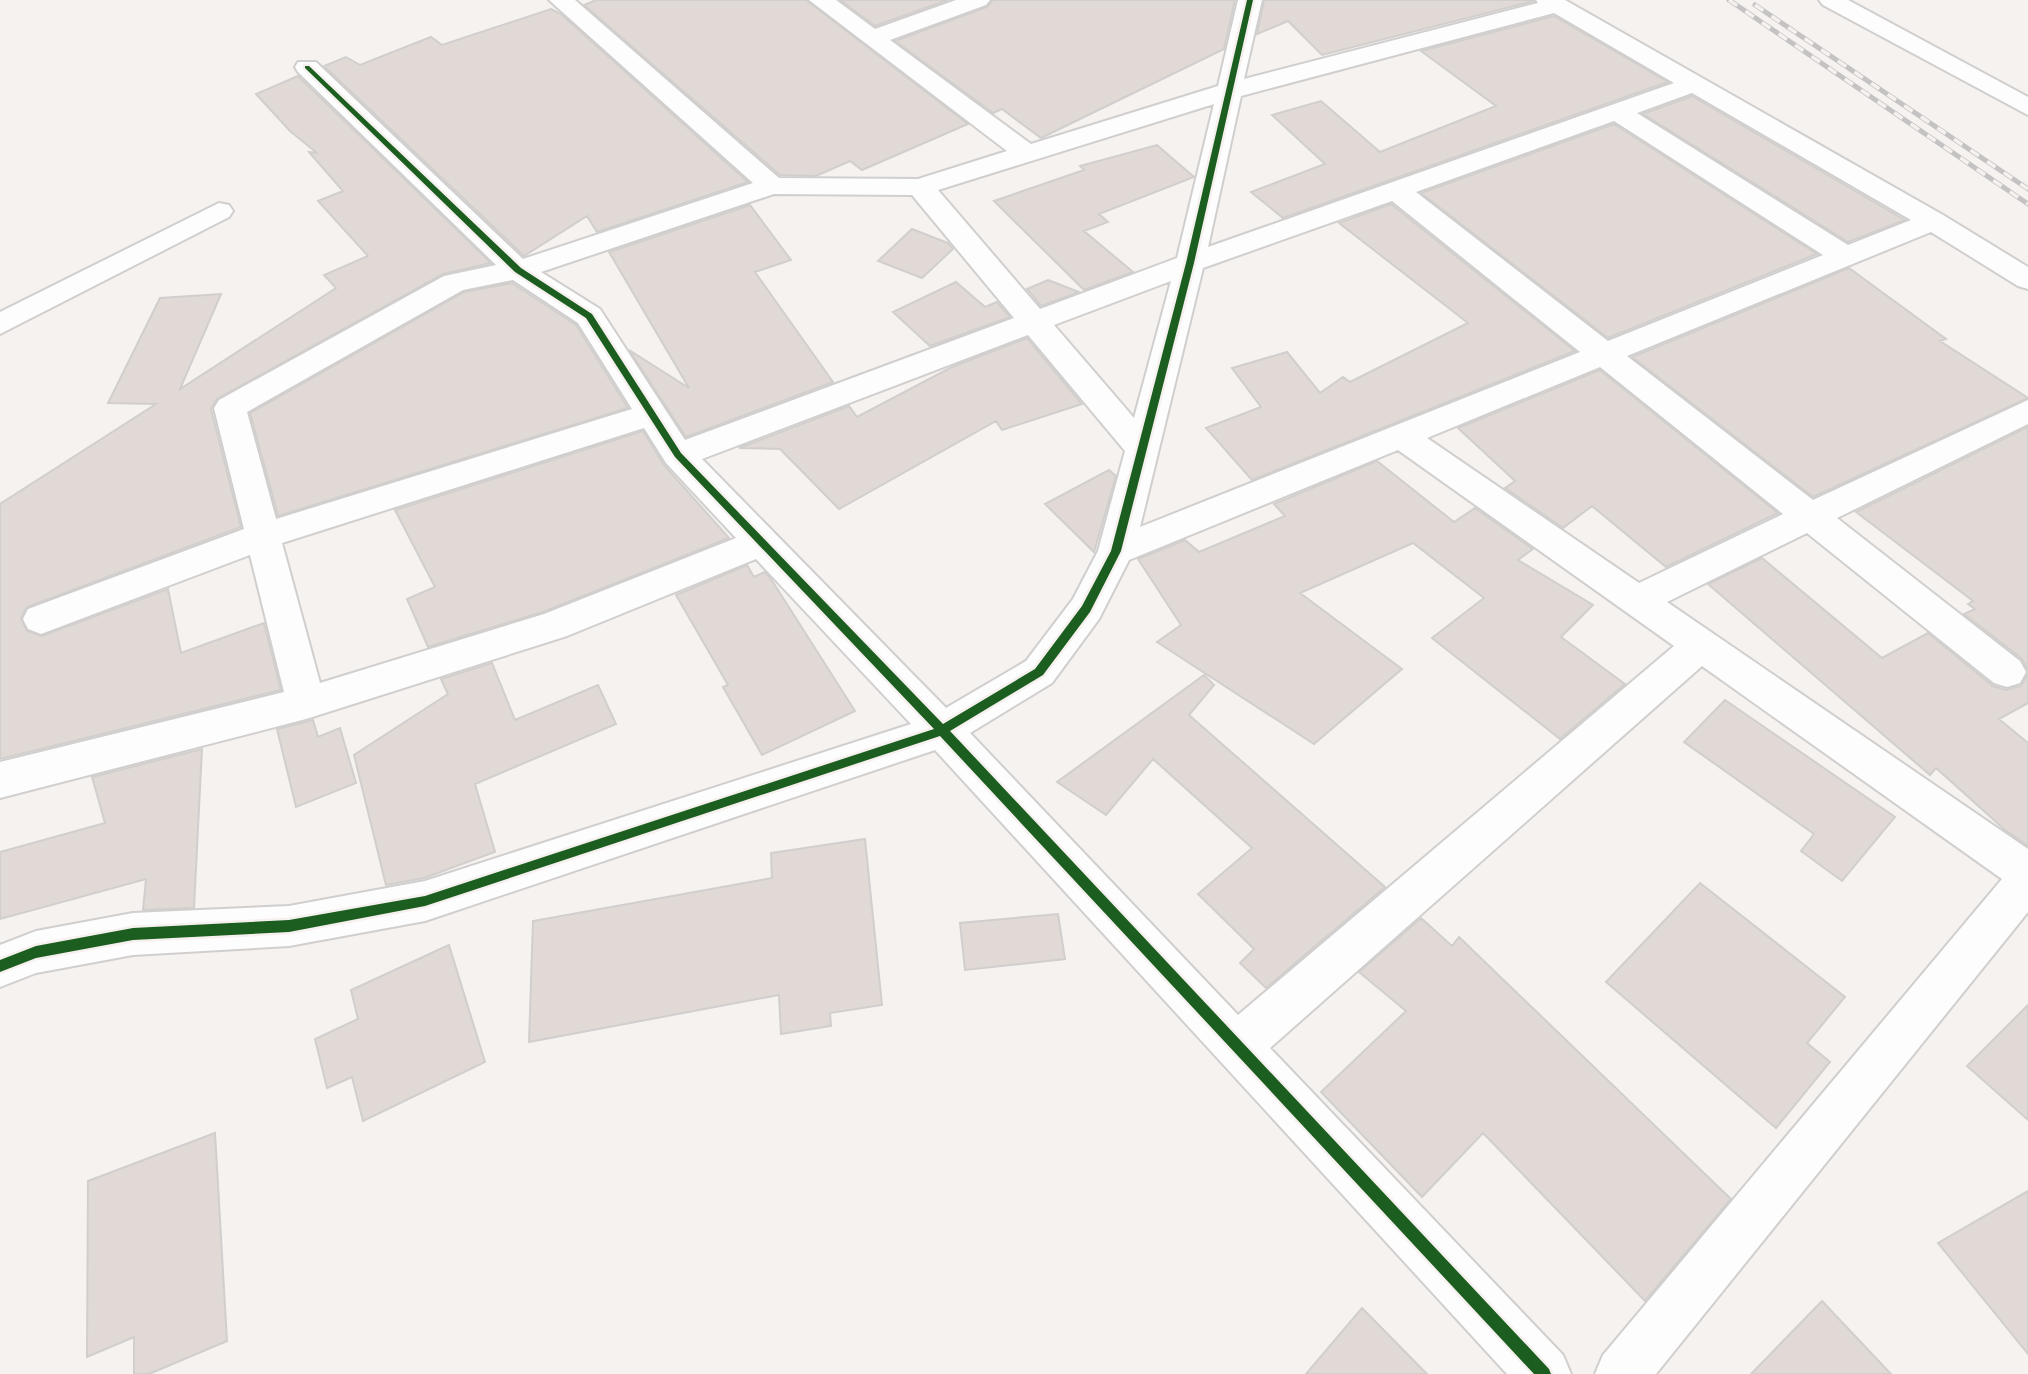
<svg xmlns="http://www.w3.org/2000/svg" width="2028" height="1374" font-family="Quicksand,sans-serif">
  <rect width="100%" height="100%" fill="#f5f2f0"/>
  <path fill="#e0d9d5" stroke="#d1cfcd" stroke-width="2" d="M596,0H806L968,124L862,170L850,161L816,176L780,175L584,5Z
    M840,0H948L875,26Z
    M993,0H1235L1224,49L1041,138L1002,109L993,113L895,41L987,7Z
    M1264,0H1533L1534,1L1322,55L1288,21L1257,34Z
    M551,9L561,14L748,182L597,232L587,216L524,256L324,66L346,57L360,65L431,37L442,45Z
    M1554,16L1668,82L1283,218L1251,192L1325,164L1272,115L1321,101L1380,152L1496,106L1421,51Z
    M298,76L491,263L443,274L217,399L211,409L241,527L27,607L21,618L27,631L42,636L168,589L181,653L264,623L281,690L0,759V504L156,404L108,403L160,298L221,294L180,389L336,288L324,275L368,256L318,201L343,191L309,152L317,153L290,131L256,94Z
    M1692,96L1905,220L1848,242L1643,114Z
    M1614,124L1817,254L1608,338L1421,193Z
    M1157,145L1194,177L1099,214L1108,222L1084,231L1133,272L1084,290L994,201L1084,170L1080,166Z
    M1391,204L1575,351L1252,480L1206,428L1261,407L1232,368L1287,352L1320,393L1343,377L1350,382L1468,323L1339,223Z
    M750,205L791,260L755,272L833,382L686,437L629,350L689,388L609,252Z
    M912,229L948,243L953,249L922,278L878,261Z
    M1849,268L1946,339L1940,341L2028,398L1813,497L1632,357Z
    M1048,280L1079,292L1041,306L1027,289Z
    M956,282L985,307L997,302L1010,317L930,346L893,312Z
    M512,283L576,325L628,408L278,516L250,413L464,292Z
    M1027,338L1082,404L1002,430L996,421L839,509L780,449L739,448L849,406L857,417L952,367Z
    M1600,370L1778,513L1666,567L1592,506L1563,528L1505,488L1515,481L1458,428Z
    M2028,427V670L2022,659L1964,614L1975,609L1968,604L1973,601L1856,512Z
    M643,431L664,465L729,538L543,612L428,647L407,599L435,587L395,510Z
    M1377,461L1454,522L1475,508L1533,549L1518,560L1593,605L1561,637L1625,684L1560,739L1432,638L1484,598L1413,543L1300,593L1402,669L1314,744L1157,642L1181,625L1138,559L1185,540L1199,552L1285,516L1274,504Z
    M1109,470L1116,476L1094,552L1045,504Z
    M1762,558L1882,658L1928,633L1993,686L2006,690L2021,686L2028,674V703L1999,719L2028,743V846L2005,830L1936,768L1930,775L1708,584Z
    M747,565L754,577L765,572L771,579L855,711L762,755L723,687L728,685L676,595Z
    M492,663L515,720L598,685L616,724L475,784L495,852L424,878L386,885L354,755L448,694L441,679Z
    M1204,675L1214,685L1189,715L1385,887L1266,988L1240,963L1254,949L1198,894L1252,848L1153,759L1106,815L1057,782Z
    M1725,700L1895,817L1842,881L1801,851L1814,834L1684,742Z
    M313,720L318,737L340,728L356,783L296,807L277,729Z
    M202,749L194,908L143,910L146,879L0,919V852L105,823L92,777Z
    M865,839L882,1005L830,1013L831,1026L781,1034L779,995L529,1042L533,921L772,878L771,853Z
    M1700,883L1845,997L1807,1043L1830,1062L1776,1128L1606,982Z
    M1058,914L1065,959L965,970L960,923Z
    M1421,918L1452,946L1459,937L1731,1199L1645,1301L1483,1133L1422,1197L1321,1092L1406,1011L1359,972Z
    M449,945L485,1062L363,1121L352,1077L327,1088L315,1039L358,1019L351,990Z
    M2028,1005V1120L1967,1066Z
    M215,1133L227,1341L149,1374H134V1337L87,1357L88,1181Z
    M2028,1191V1354L1938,1243Z
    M1822,1301L1891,1374H1751Z
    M1362,1308L1427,1374H1306Z"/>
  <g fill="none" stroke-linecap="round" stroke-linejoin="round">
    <defs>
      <path id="minor" d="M549,0H575L779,178L918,179L1007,151L809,0H836L875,29L956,0H990L986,5L890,40L1031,144L1218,86L1238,0H1262L1244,79L1538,3L1536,0H1565L1943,215L2028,267V289L2018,286L1931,232L1627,356L1813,500L2028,400V424L1837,518L2020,661L2026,672L2020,683L2007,687L1994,683L1807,533L1667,602L2028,849V912L1656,1374H1595L1603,1355L2002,879L1702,666L1270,1048L1563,1355L1571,1374H1507L935,750L425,921L289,946L133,955L36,973L0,987V945L36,931L133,913L289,906L425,881L911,724L756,559L567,636L306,719L0,798V762L284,692L250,555L41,634L28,629L23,619L28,609L244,529L214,408L219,400L444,276L496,265L298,72L295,67L298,62H316L523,259L753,183ZM1554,13L1674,83L1208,247L1241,96ZM1692,93L1911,220L1848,245L1637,113ZM1214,104L1177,258L1040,309L938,190ZM1614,121L1823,255L1608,341L1416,192ZM774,194L912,195L1014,318L685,440L600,309L541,272ZM1392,201L1580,352L1140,527L1203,268ZM513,280L578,323L632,409L276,519L247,412L463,290ZM1171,281L1134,418L1054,325ZM1028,335L1125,451L1098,551L1073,599L1026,661L946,708L702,459ZM1600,367L1783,514L1639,583L1427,438ZM644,428L666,463L736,538L544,614L320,683L282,543ZM1398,450L1674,646L1238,1015L970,733L1052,683L1099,619L1129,560Z
        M1819,0H1848L2028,97V115L1823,5Z
        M219,203L229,205L233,211L229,217L0,334V312Z"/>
    </defs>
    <use href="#minor" stroke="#d1cfce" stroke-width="4"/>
    <use href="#minor" fill="#fefdfd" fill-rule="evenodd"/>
    <defs>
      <path id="rail" d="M1729,0L2028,204
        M1755,5L2028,189"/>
    </defs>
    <use href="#rail" stroke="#c4c2c2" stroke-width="5"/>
    <use href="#rail" stroke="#f6f1ef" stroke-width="3.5" stroke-dasharray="10" stroke-linecap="butt"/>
    <defs>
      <path id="cycleway" d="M1247,0H1253L1194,263L1121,551L1090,612L1043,675L950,731L1549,1369L1551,1374H1534L940,736L425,906L289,932L133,940L36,958L0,972V960L36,946L133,928L289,920L425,896L934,729L675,457L586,318L515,272L305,68V66H309L521,268L592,314L681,453L943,724L1035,669L1082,606L1111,551L1186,263Z"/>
    </defs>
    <use href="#cycleway" stroke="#f6f1ef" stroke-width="5"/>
    <use href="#cycleway" fill="#1b5e20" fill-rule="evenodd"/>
  </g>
</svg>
